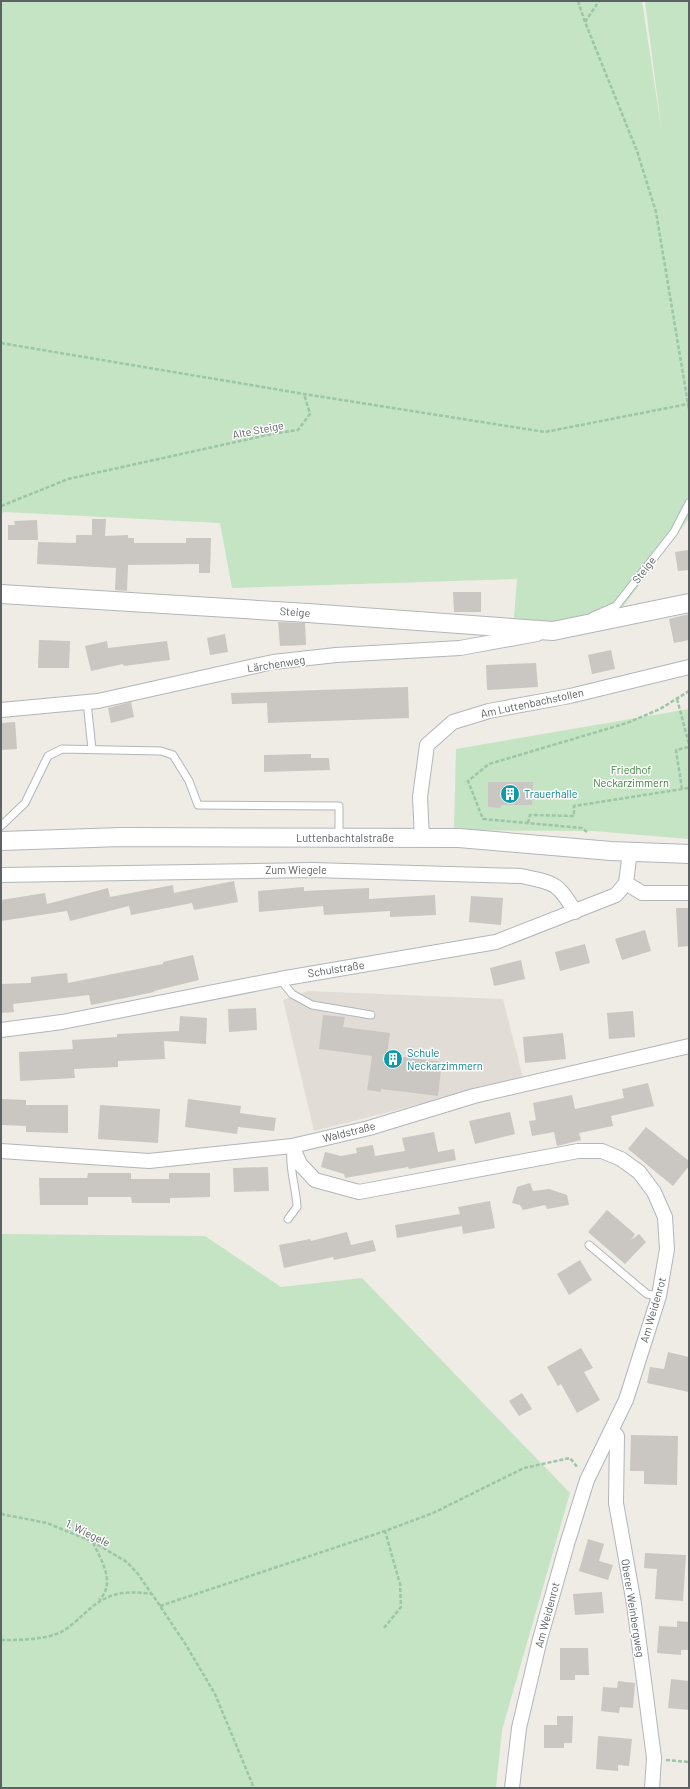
<svg xmlns="http://www.w3.org/2000/svg" width="690" height="1789" font-family="Barlow,sans-serif">
  <rect width="100%" height="100%" fill="#eeece5"/>
  <path fill="#e1ddd6" d="M308,991L503,999L523,1078L314,1131L283,1000Z"/>
  <path fill="#c4e4c3" d="M1,1H642L662,134L645,1H689V518L619,612L566,624L514,618L517,579L232,588L220,523L5,512L1,513Z
    M689,709V839L593,831L454,830L456,749Z
    M1,1234L205,1236L281,1287L362,1278L570,1493L502,1730L496,1788H1Z"/>
  <path fill="#cac6c2" d="M92,519H106L105,536L128,535V538H134V543H186V538H211L210,573H199V564L128,565L127,591L115,590L116,568L37,564L38,542L76,543V535H92Z
    M37,520L38,540H8V525H15L14,521Z
    M688,550L689,570L678,571L675,552Z
    M453,592H481V612H454Z
    M689,614V640L674,643L669,619Z
    M278,622L305,623L306,645L280,646Z
    M225,634L228,652L210,655L207,638Z
    M39,640L70,641L69,668H38Z
    M107,641L108,648L167,641L170,660L124,666L123,664L91,671L85,646Z
    M611,650L615,669L592,674L588,655Z
    M536,663L538,687L487,690L486,665Z
    M408,687L409,718L268,723L267,703L232,704L231,693Z
    M131,702L134,717L111,723L108,708Z
    M15,722L17,749L1,750V723Z
    M311,754V758H329L330,770L264,772V755Z
    M488,782H533L532,805H501L500,808L488,807Z
    M234,881L238,902L194,910L192,903L131,915L129,906L70,921L67,911L1,921V900L45,893L47,904L108,888L110,897L173,885L174,893Z
    M304,887V891L369,888V899L435,895L436,915L390,917V911L324,915L323,906L259,912L258,891Z
    M471,896L503,898L501,925L469,922Z
    M676,908H689V946L678,947Z
    M645,930L651,951L622,960L615,939Z
    M585,944L590,963L560,971L555,952Z
    M193,955L199,980L154,991V992L91,1005L89,995L13,1004L14,1012L1,1013V984L31,983V977L67,973L68,983L163,964V962Z
    M521,960L525,979L494,986L490,968Z
    M256,1008L257,1030L229,1032L228,1009Z
    M633,1011L635,1037L609,1039L607,1013Z
    M323,1015L345,1017L343,1027L390,1033L387,1055L442,1062L438,1096L381,1089V1092L367,1090L372,1056L319,1049Z
    M180,1016L207,1018L206,1044L164,1041L165,1059L118,1061V1067L74,1069L75,1078L20,1081L19,1052L73,1049L72,1040L117,1037V1034L179,1031Z
    M563,1033L566,1059L525,1063L523,1037Z
    M648,1083L654,1106L611,1116L613,1126L579,1133L581,1140L557,1146L554,1132L532,1136L529,1121L536,1120L533,1103L572,1095L575,1109L624,1098L622,1089Z
    M1,1099L26,1100V1105H68V1133L26,1132V1126L1,1125Z
    M188,1099L241,1106L240,1113L276,1118L274,1131L238,1127L237,1134L185,1127Z
    M100,1105L160,1109L158,1143L98,1139Z
    M510,1112L515,1134L475,1144L469,1121Z
    M646,1127L689,1161V1166L673,1186L628,1149Z
    M434,1132L438,1152L454,1149L456,1160L409,1169L408,1167L345,1178L344,1174L321,1167L325,1152L341,1156L357,1153L356,1148L373,1145L375,1156L405,1151L402,1138Z
    M268,1167L269,1191L234,1192L233,1168Z
    M88,1173H131V1179H169V1173H210V1197L170,1198V1203H132L131,1197H88V1205H40L39,1178H87Z
    M530,1183L533,1191L549,1189L567,1195L569,1205L547,1209L545,1205L523,1210L520,1205L512,1203L517,1187Z
    M490,1201L495,1228L463,1234L462,1226L397,1238L395,1225L460,1214L458,1207Z
    M607,1210L635,1234L631,1240L639,1234L646,1242L625,1264L588,1232Z
    M347,1232L351,1245L373,1240L376,1251L334,1260L333,1257L284,1268L279,1245L310,1239L311,1241Z
    M580,1260L592,1280L569,1295L557,1274Z
    M581,1348L593,1368L584,1372L600,1400L577,1413L561,1384L558,1386L547,1367Z
    M668,1352L689,1357V1392L647,1383L650,1367L664,1369Z
    M522,1393L532,1409L519,1416L509,1401Z
    M631,1435L678,1436L677,1485L644,1484V1471H630Z
    M588,1539L604,1544L599,1561L613,1565L608,1580L579,1571Z
    M645,1553L686,1555L683,1601L655,1599L657,1569L644,1568Z
    M602,1592L604,1613L575,1615L573,1594Z
    M677,1621L689,1622V1650H681V1655L657,1653L659,1626L677,1627Z
    M560,1648H588L589,1675H575V1680H560Z
    M671,1679L689,1681V1710L668,1708Z
    M618,1681L635,1683L633,1708L620,1707L619,1713L601,1711L603,1687L617,1688Z
    M557,1716H573L572,1743H564V1748H544V1725H557Z
    M598,1736L632,1739L629,1766L618,1765V1771L596,1769Z"/>
  <g fill="none" stroke-linecap="round" stroke-linejoin="round">
    <defs>
      <path id="service" d="M593,616L616,606L674,532L689,503
        M87,702L92,749
        M1,826L25,803L48,756L62,749L161,751L173,755L189,781L198,805L339,806V837
        M280,979L292,994L312,1005L371,1015
        M288,1219L297,1207C296,1187 289,1169 291,1150
        M589,1245L647,1294L659,1296"/>
      <path id="minor" d="M1,710L98,701L273,662L336,655L460,648L537,634
        M422,838L420,797L427,745L453,722L489,711L570,696L689,667
        M1,875L312,870L521,876C554,883 558,882 575,912
        M626,883L642,893H689
        M1,1030L62,1022L280,979L496,942L616,895L626,883L630,851
        M292,1146L300,1164L315,1180L359,1192L578,1151H602L621,1159L639,1172L654,1192L665,1217L667,1249L659,1296L626,1400L587,1480L567,1544L540,1639L519,1728L512,1788
        M1,1151L149,1161L292,1146L369,1128L474,1096L689,1046
        M612,1431L617,1436L616,1503L634,1604L654,1758L652,1788"/>
      <path id="tertiary" d="M1,594L308,613L553,631L689,603
        M1,841L122,837L459,838L611,851L689,854"/>
    </defs>
    <use href="#service" stroke="#b2b5b9" stroke-width="9"/>
    <use href="#minor" stroke="#b2b5b9" stroke-width="16"/>
    <use href="#tertiary" stroke="#b2b5b9" stroke-width="20"/>
    <path stroke="#9dc5a7" stroke-width="2.5" stroke-dasharray="4 2" stroke-linecap="butt" d="M578,1L585,22L637,151L656,212L689,410
      M585,22L599,1
      M1,343L304,394L545,432L688,404
      M1,506L68,479L272,434L298,430L310,414L304,394
      M677,699L689,744
      M682,789L676,750L689,747
      M528,823L530,815L574,816V806L689,788
      M587,832L582,828L483,819L468,781L489,764L627,723L660,709L689,691
      M1,1514L47,1523L93,1542L127,1562L138,1574L151,1593
      M93,1543C102,1561 116,1584 99,1600
      M160,1606L385,1531L433,1513L524,1468L570,1458L578,1468
      M384,1628L401,1607L400,1584L385,1531
      M1,1640C21,1640 41,1640 59,1633C68,1629 77,1620 84,1614C106,1593 122,1590 152,1594L186,1645L215,1694L254,1788
      M666,1760L689,1762"/>
    <use href="#service" stroke="#fff" stroke-width="7"/>
    <use href="#minor" stroke="#fff" stroke-width="14"/>
    <use href="#tertiary" stroke="#fff" stroke-width="18"/>
  </g>
  <defs>
    <symbol id="building-disc" viewBox="-11 -11 22 22"><circle r="9.5" fill="#0f9aa8" stroke="#fff"/><path d="M-4-6H4V6H1V3H-1V6H-4ZM-2.5-4.3h1.7v1.8h-1.7ZM.8-4.3h1.7v1.8H.8ZM-2.5-1h1.7V.8h-1.7ZM.8-1h1.7V.8H.8Z" fill="#fff"/></symbol>
  </defs>
  <g fill-rule="evenodd">
    <use href="#building-disc" x="499" y="783" width="22" height="22"/>
    <use href="#building-disc" x="382" y="1048" width="22" height="22"/>
  </g>
  <g text-anchor="middle" stroke-width="3" stroke-linejoin="round" paint-order="stroke">
    <g font-size="11" fill="#5d6064" stroke="#fff">
      <text transform="translate(258 430) rotate(-11)" y="4">Alte Steige</text>
      <text transform="translate(644 570) rotate(-52)" y="4">Steige</text>
      <text transform="translate(295 612) rotate(4)" y="4">Steige</text>
      <text transform="translate(276 664) rotate(-9)" y="4">Lärchenweg</text>
      <text transform="translate(532 703) rotate(-12)" y="4">Am Luttenbachstollen</text>
      <text x="345" y="842">Luttenbachtalstraße</text>
      <text x="296" y="874">Zum Wiegele</text>
      <text transform="translate(336 969) rotate(-9)" y="4">Schulstraße</text>
      <text transform="translate(349 1132) rotate(-14)" y="4">Waldstraße</text>
      <text transform="translate(653 1310) rotate(-74)" y="4">Am Weidenrot</text>
      <text transform="translate(88 1533) rotate(26)" y="4">1. Wiegele</text>
      <text transform="translate(633 1608) rotate(81)" y="4">Oberer Weinbergweg</text>
      <text transform="translate(547 1615) rotate(-75)" y="4">Am Weidenrot</text>
    </g>
    <g font-size="11" fill="#3c843d" stroke="#fff">
      <text x="631" y="774">Friedhof<tspan x="631" dy="13">Neckarzimmern</tspan></text>
    </g>
    <g font-size="11" fill="#0d838f" stroke="#fff" text-anchor="start">
      <text x="524" y="798">Trauerhalle</text>
      <text x="407" y="1057">Schule<tspan x="407" dy="13">Neckarzimmern</tspan></text>
    </g>
  </g>
  <rect width="690" height="1789" fill="none" stroke="#5d6064" stroke-width="4"/>
</svg>
